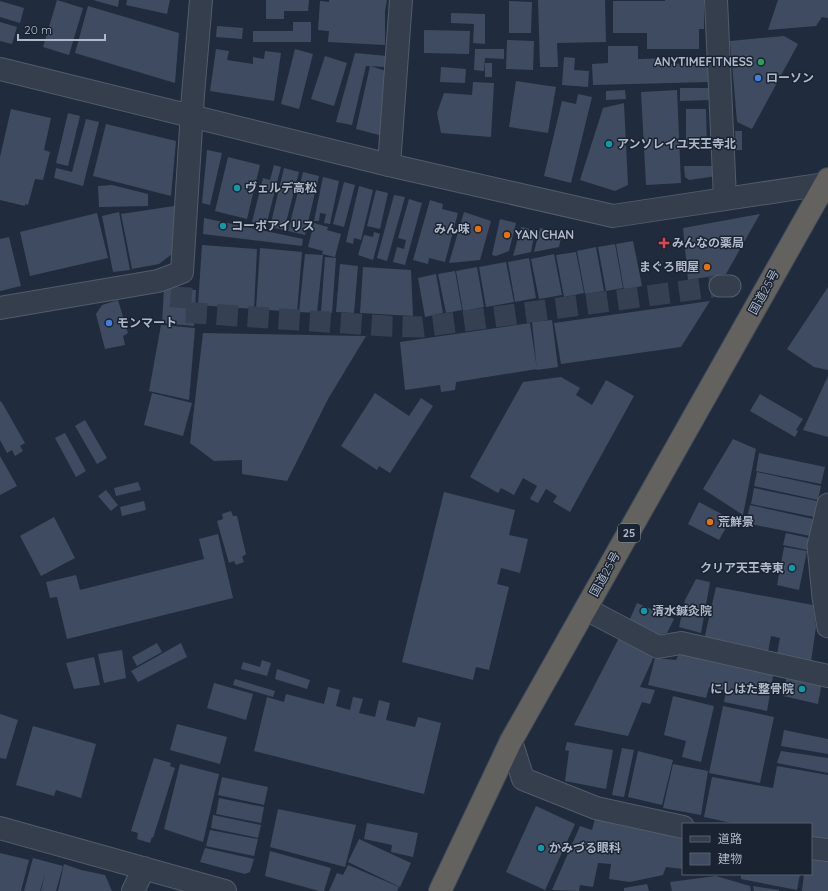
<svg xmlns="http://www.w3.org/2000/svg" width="828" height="891" font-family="Quicksand,'Noto Sans JP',sans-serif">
  <rect width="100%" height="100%" fill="#202c3d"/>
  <path fill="#3f4b60" d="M57,0L83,8L69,55L43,47Z
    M93,0H119L118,7Z
    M127,0H170L167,14L126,5Z
    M266,0H309L308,11H284V19H266Z
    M329,0H387L385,11V45L328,42L329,31L318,30L320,1L329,2Z
    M538,0H605L606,42L557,43L558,67H540Z
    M665,0H704V29H699V49H647V33H613V1H665Z
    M778,0H828V18L822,17L816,26L768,30Z
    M0,1L24,8L20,23L0,17Z
    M509,1L532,2L531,33H509Z
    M88,6L179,33L175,83L75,53Z
    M451,13L485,14V44L473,43L474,24L451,23Z
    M0,22L17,27L12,44L0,41Z
    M293,22H311V42H253V31H293Z
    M217,26L243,28L242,39L216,37Z
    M424,30L470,31L469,54L424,53Z
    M784,36L798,44L752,129L737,122L730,41Z
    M507,40L534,41L533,70L506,69Z
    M608,46H638V59L671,58V64L695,63V57H709L710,82L593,85L592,64L608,63Z
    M216,49L229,51L227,60L253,64V57L264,59L265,51L281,53L274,101L210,91Z
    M295,49L313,54L299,109L281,104Z
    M475,49H504V59L485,58L484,71L474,70Z
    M355,53L387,56L386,67L366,66L352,125L336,122Z
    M325,56L347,63L334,106L311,99Z
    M564,57L575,58L574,70L589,71L588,87L562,85Z
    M485,63H492V77H485Z
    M370,66L386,71L383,136L356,129Z
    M441,67L466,69L465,83L440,82Z
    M516,81L556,87L548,133L509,127Z
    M473,82L494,83L491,137L441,133L437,113L444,93L472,95Z
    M680,88H709L710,100L680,101Z
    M625,90L626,99L606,100V91Z
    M677,90L681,183L646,185L641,92Z
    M578,94L592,97L571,183L544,176L562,101L576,104Z
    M624,103L628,185L615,191L580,180L603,108Z
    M11,109L51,118L44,150L50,152L43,180L35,179L28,205L25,204V206L0,200V157Z
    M686,109H706L707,149H686Z
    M68,113L80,116L68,166L56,163Z
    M86,119L99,122L83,186L54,178L56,168L72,172Z
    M106,124L176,141L171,196L93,176Z
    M735,131H742V150H736Z
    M207,150L222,153L210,205L202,203Z
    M228,157L260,165L247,219L215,211Z
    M274,165L281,167L266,226L252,222L263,178L270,180Z
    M684,166H715L716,176L689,180L685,177Z
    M284,168L299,172L284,230L270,227Z
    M303,172L319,176L305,235L288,231Z
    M323,177L339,181L330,224L324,223L326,214L320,213L319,221H314Z
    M344,182L355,185L344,227L333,224Z
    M112,185L148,194V206L99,207L98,186Z
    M359,186L373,190L361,240L354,238L353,244L346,242Z
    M376,190L388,193L380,229L367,226Z
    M394,195L405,197L387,261L377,258Z
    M409,199L422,203L405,265L393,262L397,247L404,249L406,240L398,238Z
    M430,200L443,204L442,209L458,213L445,262L429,258L428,264L413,260Z
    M174,206L176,251L159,264L132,269L121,214Z
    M119,212L130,270L113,272L102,216Z
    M464,212L491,221L480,260L449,263Z
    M97,213L108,258L30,276L20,232Z
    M760,214L726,274L688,280L683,228Z
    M204,218L303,239L302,246L203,234Z
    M500,219L516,223L509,251L496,256L492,255Z
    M314,223L328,227L327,230L341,234L335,257L322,254L323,251L308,247Z
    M521,227L535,230L531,252L513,256Z
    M540,228L562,233L559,247L534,252Z
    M374,232L380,234L373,260L358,255L364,235L373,237Z
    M9,237L21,286L0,291V239Z
    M633,241L642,286L624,290L616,244Z
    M615,244L623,288L606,291L598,247Z
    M202,245L257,249L254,309L198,305Z
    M596,247L604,291L585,294L577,251Z
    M260,248L302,252L297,312L256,309Z
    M576,252L584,293L564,297L556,255Z
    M305,254L323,255L317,313L299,312Z
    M554,254L562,295L539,299L531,259Z
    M325,257L336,258L332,313L321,312Z
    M529,258L536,298L515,302L508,262Z
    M506,262L514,302L486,307L479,267Z
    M340,264L358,266L354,313L336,312Z
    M363,267L411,270L413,316L360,313Z
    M477,267L484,307L463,311L456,271Z
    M455,271L462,310L446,313L438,274Z
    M436,274L443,313L425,317L418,278Z
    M828,287V370L814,367L787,349Z
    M164,288L196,290L194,326L162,323Z
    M118,300L128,333L123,336L125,345L105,349L96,314L102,305Z
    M710,301L681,347L561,364L554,323Z
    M552,320L558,367L537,370L532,322Z
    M530,323L537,369L456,382L455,390L441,392L440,385L405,390L400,342Z
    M161,325L195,328L189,400L149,391Z
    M203,333L366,336L328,399L287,481L242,474V460L214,461L190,443Z
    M828,376V437L803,430Z
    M561,377L580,388L576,395L592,405L606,380L634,396L570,512L553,502L557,496L546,489L538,503L530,499L537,486L523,478L514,495L501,488L498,493L470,477L523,382Z
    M152,393L192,403L183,436L144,425Z
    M375,393L409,416L421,398L433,406L390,473L379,466L377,470L341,446Z
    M760,394L803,419L796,430L798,431L795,437L750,411Z
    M1,401L25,443L20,446L23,451L15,456L12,450L7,453L0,440V402Z
    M85,420L107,458L97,464L75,426Z
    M65,433L86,471L76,477L55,438Z
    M733,439L756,449L743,515L703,489Z
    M759,453L825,467L821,484L756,471Z
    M0,456L17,486L0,495Z
    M757,472L821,486L818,500L754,486Z
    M138,482L141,490L116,496L114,488Z
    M754,488L817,501L814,517L751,504Z
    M106,490L118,505L111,511L98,496Z
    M444,492L515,510L509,535L528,539L520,573L501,568L497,584L509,587L489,670L476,667L473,680L402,662Z
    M144,501L146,510L122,516L120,507Z
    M699,502L731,519L719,540L688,524Z
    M750,505L813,519L810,536L746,523Z
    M231,511L233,516H237L246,554L242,557L244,562L236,565L234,561L229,563L217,521L223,519L222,514Z
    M54,517L75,558L41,576L20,536Z
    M786,533L809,538L807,550L783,545Z
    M218,534L233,598L67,639L57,597L50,598L46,582L76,575L80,590L204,559L199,539Z
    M784,547L807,551L799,590L777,585Z
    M696,579L710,582L701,633L679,627L685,600Z
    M716,587L813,605L816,627L811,662L777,654L780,638L771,636L768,652L704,640Z
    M637,603L674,619L667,633L656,635L629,621Z
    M620,636L655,654L640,687L655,690L650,704L642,702L628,736L574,725Z
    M157,643L162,652L137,666L132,657Z
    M181,643L187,657L138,682L131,671Z
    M681,649L774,671L767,711L724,702L726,691L709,687L706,698L648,685L655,658L676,660Z
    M122,650L126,678L104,683L98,654Z
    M94,657L100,685L74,689L66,663Z
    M262,660L271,663L267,676L241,669L243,662L260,667Z
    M277,669L310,680L307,689L275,679Z
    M787,675L822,682L818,704L783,696Z
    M235,679L275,691L273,697L233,685Z
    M214,683L253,694L246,720L207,708Z
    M328,687L340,690L336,706L350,710L353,697L363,699L359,713L375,717L379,700L390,703L386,720L415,727L418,717L441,723L424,794L254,751L267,697L284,702L286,694L324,704Z
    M673,696L714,706L701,762L682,757L686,741L664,735Z
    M723,706L774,717L760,783L709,773Z
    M0,714L18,720L6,759L0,758Z
    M177,724L227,737L220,764L170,750Z
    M33,726L96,744L81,798L56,790L54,796L16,785Z
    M784,730L828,739V754L781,746Z
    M567,742L613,750L606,789L565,781L569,751L565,750Z
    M622,748L634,750L624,797L612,795Z
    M638,751L673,760L662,805L628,797Z
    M781,751L828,758V773L777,763Z
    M154,758L171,763L170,766L175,768L153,838L152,837L150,843L137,839L138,833L131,831Z
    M180,764L219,774L203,842L164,829Z
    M673,764L708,771L701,815L663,808Z
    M777,766L828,775V842L811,839V824H736L704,817L712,777L773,788Z
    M222,777L268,787L264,805L218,795Z
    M219,798L264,807L261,823L216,814Z
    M536,806L575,824L545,890L506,872Z
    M278,809L356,825L345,867L270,847Z
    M213,815L261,825L258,838L211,828Z
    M595,819L683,837V869L666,867L663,875L630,882L609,879L611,864L598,863L593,887L580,885L579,891L552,890L580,826L592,830Z
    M367,823L418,833L413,857L391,852L392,845L364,839Z
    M210,830L258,839L254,856L206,846Z
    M359,839L411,863L400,887L348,862Z
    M205,848L254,859L250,872L245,874L200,862Z
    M270,851L331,868L324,891H319L265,876Z
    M0,853L29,860L21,891H0Z
    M33,858L63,866L56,891H41L45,874L40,891H24Z
    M811,858L828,860V891H802L804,874H811Z
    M64,864L81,870L105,875L112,891H58Z
    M348,865L399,887L397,891H329L337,873L343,875Z
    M741,874H800L797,890L741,879Z
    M716,876L750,886L751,891H672L670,882Z
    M647,884L649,891H624V888Z
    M753,886L779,890V891H754Z"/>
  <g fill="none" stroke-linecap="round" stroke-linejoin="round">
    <path stroke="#354152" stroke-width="21" stroke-dasharray="21 10" stroke-linecap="butt" d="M182,287L180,312L387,326L421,327L720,286"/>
    <defs>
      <path id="pedestrian" d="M720,286H730
        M828,504L818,546L823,597L828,627"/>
      <path id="minor" d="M716,0L725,198
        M389,165L401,0
        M0,308L158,281L182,272L193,95L201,0
        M586,609L658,647L681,643L828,676
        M511,741L523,779L596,808L683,827
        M0,828L225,891
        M811,848L828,850
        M133,891L144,868"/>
      <path id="tertiary" d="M0,69L389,165L613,216L825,184"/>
      <path id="trunk" d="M440,891L511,741L828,179"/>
    </defs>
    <use href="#pedestrian" stroke="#525c6b" stroke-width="23"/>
    <use href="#minor" stroke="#525c6b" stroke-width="24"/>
    <use href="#tertiary" stroke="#525c6b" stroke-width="24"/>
    <use href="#trunk" stroke="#3f4958" stroke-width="24"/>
    <use href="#pedestrian" stroke="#343e4d" stroke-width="21"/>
    <use href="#minor" stroke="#343e4d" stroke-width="22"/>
    <use href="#tertiary" stroke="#343e4d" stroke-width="22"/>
    <use href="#trunk" stroke="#63625f" stroke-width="22"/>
  </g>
  <circle fill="#2e9e5b" stroke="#1a2332" stroke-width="1.5" cx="761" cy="62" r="4"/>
  <g fill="#3f7fe0" stroke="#1a2332" stroke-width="1.5">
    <circle cx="758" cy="78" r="4"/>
    <circle cx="109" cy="323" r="4"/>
  </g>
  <g fill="#0f9aa8" stroke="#1a2332" stroke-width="1.5">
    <circle cx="609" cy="144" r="4"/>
    <circle cx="237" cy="188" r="4"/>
    <circle cx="223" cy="226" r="4"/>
    <circle cx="792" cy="568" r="4"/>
    <circle cx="644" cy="611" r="4"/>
    <circle cx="802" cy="689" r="4"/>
    <circle cx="541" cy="848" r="4"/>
  </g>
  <g fill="#e8710a" stroke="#1a2332" stroke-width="1.5">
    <circle cx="478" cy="229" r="4"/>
    <circle cx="507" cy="235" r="4"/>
    <circle cx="707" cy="267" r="4"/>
    <circle cx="710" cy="522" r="4"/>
  </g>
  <path fill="#e0444e" stroke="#1a2332" stroke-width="1.5" d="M662 237h4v4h4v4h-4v4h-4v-4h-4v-4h4z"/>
  <g text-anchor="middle" stroke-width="3" stroke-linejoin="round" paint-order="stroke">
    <rect fill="#1a2332" stroke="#828c9c" stroke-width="1" x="618" y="524" width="22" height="18" rx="3"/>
    <g font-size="11" font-weight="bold" fill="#afb9c9">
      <text x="629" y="537">25</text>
    </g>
    <g font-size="12" font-weight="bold" fill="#afb9c9" stroke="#1a2332" text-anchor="start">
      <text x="753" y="66" text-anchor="end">ANYTIMEFITNESS</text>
      <text x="766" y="82">ローソン</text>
      <text x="617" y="148">アンソレイユ天王寺北</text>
      <text x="245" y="192">ヴェルデ高松</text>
      <text x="231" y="230">コーポアイリス</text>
      <text x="470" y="233" text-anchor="end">みん味</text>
      <text x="515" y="239">YAN CHAN</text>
      <text x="672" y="247">みんなの薬局</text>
      <text x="699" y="271" text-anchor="end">まぐろ問屋</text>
      <text x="117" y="327">モンマート</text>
      <text x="718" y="526">荒鮮景</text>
      <text x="784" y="572" text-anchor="end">クリア天王寺東</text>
      <text x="652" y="615">清水鍼灸院</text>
      <text x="794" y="693" text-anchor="end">にしはた整骨院</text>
      <text x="549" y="852">かみづる眼科</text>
    </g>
    <g font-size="12" fill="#afb9c9" stroke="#1a2332">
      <text transform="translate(764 292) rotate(-61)" y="4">国道25号</text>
      <text transform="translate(605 574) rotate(-61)" y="4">国道25号</text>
    </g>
  </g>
  <rect x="682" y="823" width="130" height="52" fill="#1a2332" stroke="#565f6e"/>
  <rect x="690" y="836" width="20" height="6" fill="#343e4d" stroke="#565f6e"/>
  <text x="718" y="843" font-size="12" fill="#afb9c9">道路</text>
  <rect x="690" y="853" width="20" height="12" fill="#3f4b60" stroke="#565f6e"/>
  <text x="718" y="863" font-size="12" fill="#afb9c9">建物</text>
  <path d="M18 34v6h87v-6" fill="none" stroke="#afb9c9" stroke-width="2"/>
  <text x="24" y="34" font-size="12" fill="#afb9c9" stroke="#1a2332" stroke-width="3" paint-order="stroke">20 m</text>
</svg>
